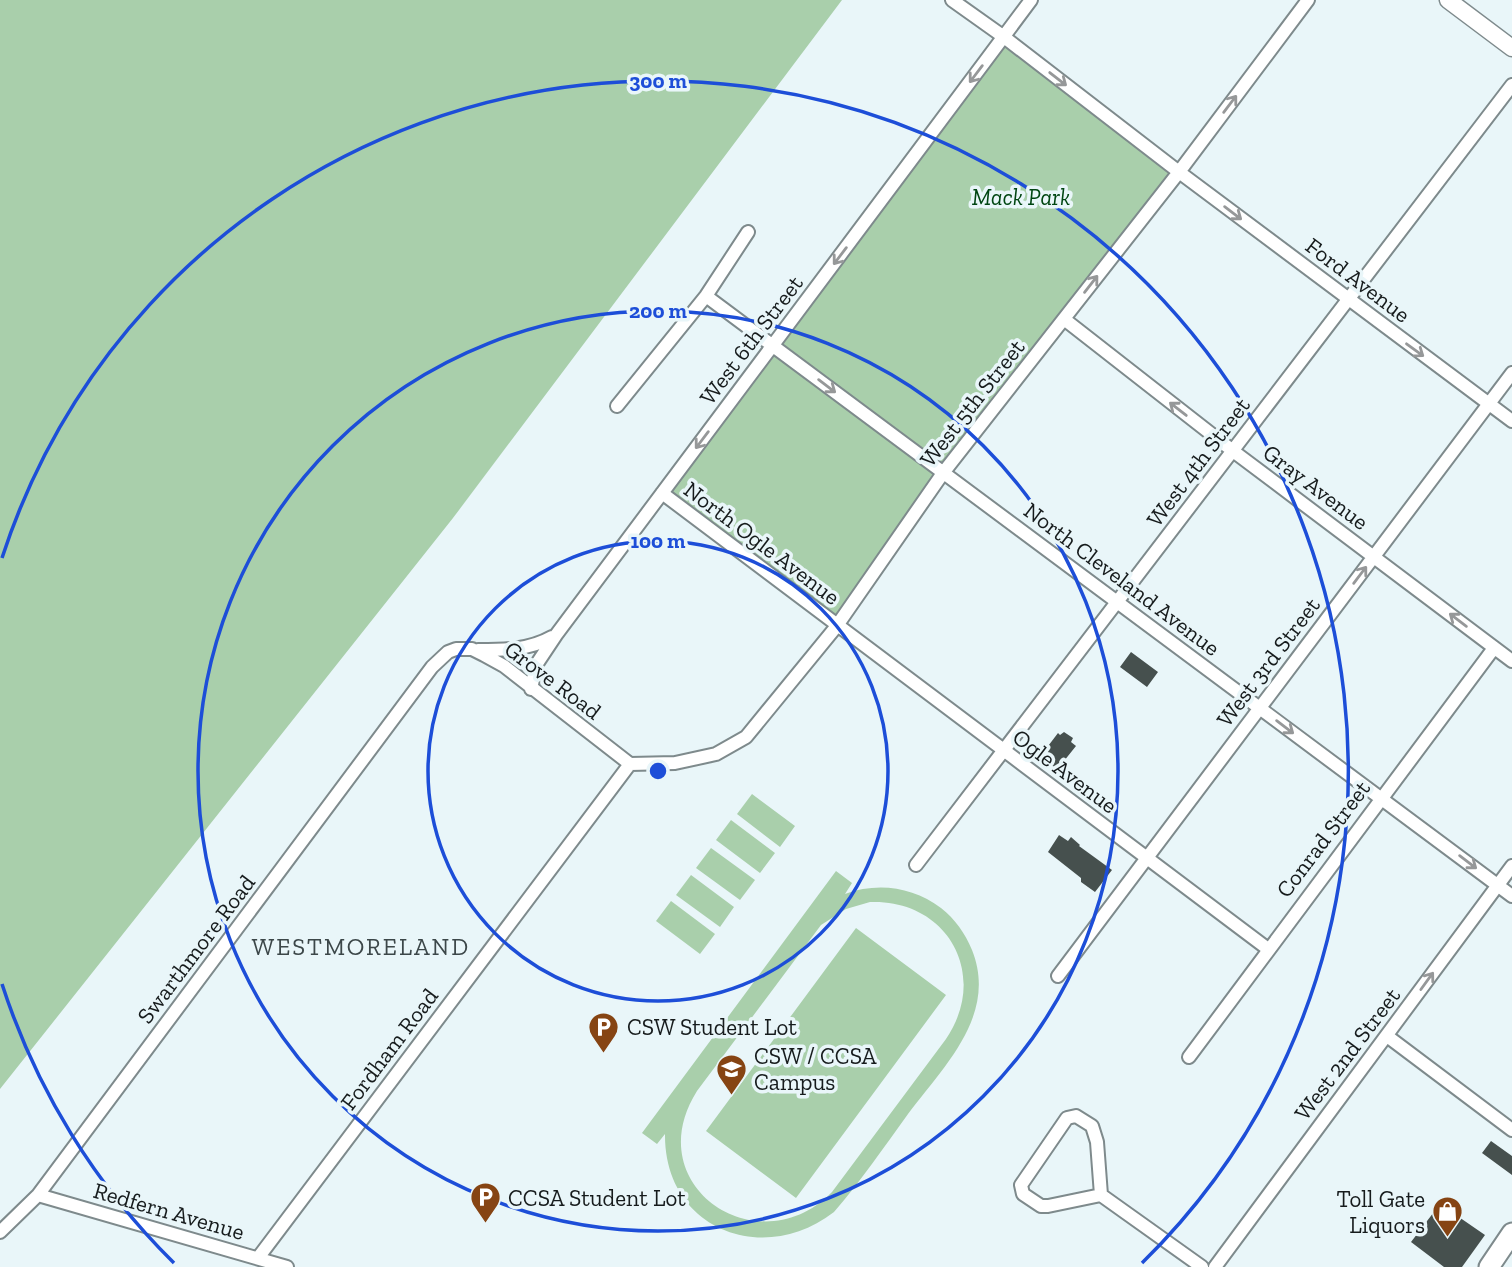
<svg xmlns="http://www.w3.org/2000/svg" width="1512" height="1267" font-family="'Zilla Slab',serif">
  <rect width="100%" height="100%" fill="#e9f6f9"/>
  <path fill="#a9cfab" fill-rule="evenodd" d="M0,0H842L453,518L0,1089Z
    M1004,37L1179,172L943,472L836,627L662,493Z
    M752,794L795,826L780,847L737,814Z
    M731,820L775,853L760,873L716,840Z
    M711,848L755,880L740,900L696,868Z
    M836,871L852,883L845,894C878,882 913,887 941,908C955,919 965,933 972,950C998,1015 944,1066 908,1114C884,1147 861,1181 834,1212C763,1267 664,1229 665,1134L657,1144L642,1133ZM870,902C947,899 990,974 946,1039L832,1192C759,1267 637,1186 697,1091L821,925L846,909Z
    M691,875L734,907L720,927L676,895Z
    M671,901L715,934L700,954L656,921Z
    M856,928L946,995L796,1198L706,1131Z"/>
  <path fill="#46504e" d="M1131,652L1158,672L1147,687L1120,667Z
    M1064,732L1073,738L1071,742L1076,746L1056,771L1039,758L1058,733L1060,735Z
    M1059,835L1068,841L1071,837L1080,845L1079,846L1112,870L1095,892L1081,882V878L1048,852Z
    M1491,1141L1512,1156V1175L1482,1153Z
    M1440,1204L1485,1235L1462,1267H1444L1411,1242Z"/>
  <g fill="none" stroke-linecap="round" stroke-linejoin="round">
    <defs>
      <path id="minor" d="M952,0L1004,37L1179,172L1512,421
        M706,296L1512,896
        M1064,319L1233,451L1512,661
        M617,406L706,296L748,232
        M662,493L1268,949
        M478,650C505,650 529,650 552,637
        M531,689L536,665L556,635L1031,0
        M630,764L675,763L716,754L746,737L836,627L943,473L1179,172L1308,0
        M916,865L1512,85
        M1058,976L1512,373
        M1387,1036L1512,1130
        M1189,1057L1494,648
        M38,1195L287,1267
        M1101,1195L1097,1142L1092,1126L1076,1116L1067,1118L1021,1185L1023,1194L1041,1206H1048L1101,1195L1202,1267
        M0,1232L38,1195L432,667L448,652L456,649H472L484,655L504,666L630,764
        M258,1258L630,764
        M1215,1267L1512,866"/>
      <path id="tertiary" d="M1448,0L1512,48"/>
      <path id="primary" d="M1489,1267L1512,1233"/>
    </defs>
    <use href="#minor" stroke="#7e8a8c" stroke-width="16"/>
    <use href="#tertiary" stroke="#7e8a8c" stroke-width="19"/>
    <use href="#primary" stroke="#7e8a8c" stroke-width="23"/>
    <use href="#minor" stroke="#fff" stroke-width="12"/>
    <use href="#tertiary" stroke="#fff" stroke-width="16"/>
    <use href="#primary" stroke="#fff" stroke-width="19"/>
  </g>
  <defs><path id="oneway-shaft" d="M-6 0H5M1.5-3L5.5 0L1.5 3" fill="none" stroke-width="1.6" stroke-linecap="round" stroke-linejoin="round" transform="scale(1.75)"/></defs>
  <g stroke="#969899">
    <use href="#oneway-shaft" transform="translate(976 74) rotate(127)"/>
    <use href="#oneway-shaft" transform="translate(1058 79) rotate(38)"/>
    <use href="#oneway-shaft" transform="translate(1230 104) rotate(-53)"/>
    <use href="#oneway-shaft" transform="translate(1233 213) rotate(37)"/>
    <use href="#oneway-shaft" transform="translate(840 256) rotate(127)"/>
    <use href="#oneway-shaft" transform="translate(1091 284) rotate(-52)"/>
    <use href="#oneway-shaft" transform="translate(1415 350) rotate(36)"/>
    <use href="#oneway-shaft" transform="translate(827 386) rotate(37)"/>
    <use href="#oneway-shaft" transform="translate(1178 409) rotate(-142)"/>
    <use href="#oneway-shaft" transform="translate(702 440) rotate(127)"/>
    <use href="#oneway-shaft" transform="translate(1360 575) rotate(-53)"/>
    <use href="#oneway-shaft" transform="translate(1458 620) rotate(-143)"/>
    <use href="#oneway-shaft" transform="translate(1285 727) rotate(37)"/>
    <use href="#oneway-shaft" transform="translate(1468 862) rotate(37)"/>
    <use href="#oneway-shaft" transform="translate(1427 981) rotate(-54)"/>
  </g>
  <g fill="none" stroke="#1d4ed8" stroke-width="3.5">
    <circle cx="658" cy="771" r="230"/>
    <circle cx="658" cy="771" r="460"/>
    <path d="M174 1263A690 690 0 0 1 2 984M2 558A690 690 0 1 1 1142 1263"/>
  </g>
  <defs>
    <symbol id="parking-pin" viewBox="-11 -11 22 30"><path d="M0 17L-7.5 6A9.5 9.5 0 1 1 7.5 6Z" fill="#864413" stroke="#e9f6f9"/><path d="M-3.5-5.5H1a3.5 3.5 0 0 1 0 7H-1V5.5H-3.5ZM-1-3.4V-.6H.8a1.4 1.4 0 0 0 0-2.8Z" fill="#fff"/></symbol>
    <symbol id="school-pin" viewBox="-11 -11 22 30"><path d="M0 17L-7.5 6A9.5 9.5 0 1 1 7.5 6Z" fill="#864413" stroke="#e9f6f9"/><path d="M0-5L7-2L0 1L-7-2ZM-4 1L0 2.5L4 1V4Q0 6-4 4Z" fill="#fff"/></symbol>
    <symbol id="shop-pin" viewBox="-11 -11 22 30"><path d="M0 17L-7.5 6A9.5 9.5 0 1 1 7.5 6Z" fill="#864413" stroke="#e9f6f9"/><path d="M-5-2.5h2.3a2.7 3.5 0 0 1 5.4 0H5L5.5 6h-11ZM-1.5-2.5h3a1.5 2.3 0 0 0-3 0Z" fill="#fff"/></symbol>
  </defs>
  <g fill-rule="evenodd">
    <use href="#parking-pin" x="586" y="1010" width="35" height="47"/>
    <use href="#school-pin" x="714" y="1052" width="35" height="47"/>
    <use href="#parking-pin" x="468" y="1180" width="35" height="47"/>
    <use href="#shop-pin" x="1430" y="1194" width="35" height="47"/>
  </g>
  <g text-anchor="middle" stroke-width="7" stroke-linejoin="round" paint-order="stroke">
    <g font-size="23" font-style="italic" fill="#004612" stroke="#e9f6f9">
      <text x="1021" y="205">Mack Park</text>
    </g>
    <g font-size="23" fill="#161b1c" stroke="#e9f6f9">
      <text transform="translate(1358 280) rotate(37)" y="8">Ford Avenue</text>
      <text transform="translate(751 340) rotate(-53)" y="8">West 6th Street</text>
      <text transform="translate(972 403) rotate(-52)" y="8">West 5th Street</text>
      <text transform="translate(1198 462) rotate(-53)" y="8">West 4th Street</text>
      <text transform="translate(1316 487) rotate(37)" y="8">Gray Avenue</text>
      <text transform="translate(762 543) rotate(37)" y="8">North Ogle Avenue</text>
      <text transform="translate(1122 579) rotate(37)" y="8">North Cleveland Avenue</text>
      <text transform="translate(1268 662) rotate(-53)" y="8">West 3rd Street</text>
      <text transform="translate(553 680) rotate(37)" y="8">Grove Road</text>
      <text transform="translate(1065 771) rotate(37)" y="8">Ogle Avenue</text>
      <text transform="translate(1323 839) rotate(-53)" y="8">Conrad Street</text>
      <text transform="translate(196 949) rotate(-53)" y="8">Swarthmore Road</text>
      <text transform="translate(389 1049) rotate(-53)" y="8">Fordham Road</text>
      <text transform="translate(1347 1054) rotate(-53)" y="8">West 2nd Street</text>
      <text transform="translate(169 1211) rotate(16)" y="8">Redfern Avenue</text>
    </g>
    <g font-size="23" fill="#161b1c" stroke="#e9f6f9" text-anchor="start">
      <text x="627" y="1035">CSW Student Lot</text>
      <text x="754" y="1064">CSW / CCSA<tspan x="754" dy="26">Campus</tspan></text>
      <text x="508" y="1206">CCSA Student Lot</text>
      <text x="1425" y="1207" text-anchor="end">Toll Gate<tspan x="1425" dy="26">Liquors</tspan></text>
    </g>
    <g font-size="24" letter-spacing="2" fill="#3c4749" stroke="#e9f6f9">
      <text x="361" y="955">WESTMORELAND</text>
    </g>
  </g>
  <circle cx="658" cy="771" r="10" fill="#1d4ed8" stroke="#e9f6f9" stroke-width="3.5"/>
  <g font-size="21" text-anchor="middle" font-weight="bold" fill="#1d4ed8" stroke="#e9f6f9" stroke-width="7" stroke-linejoin="round" paint-order="stroke">
    <text x="658" y="88">300 m</text>
    <text x="658" y="318">200 m</text>
    <text x="658" y="548">100 m</text>
  </g>
</svg>
